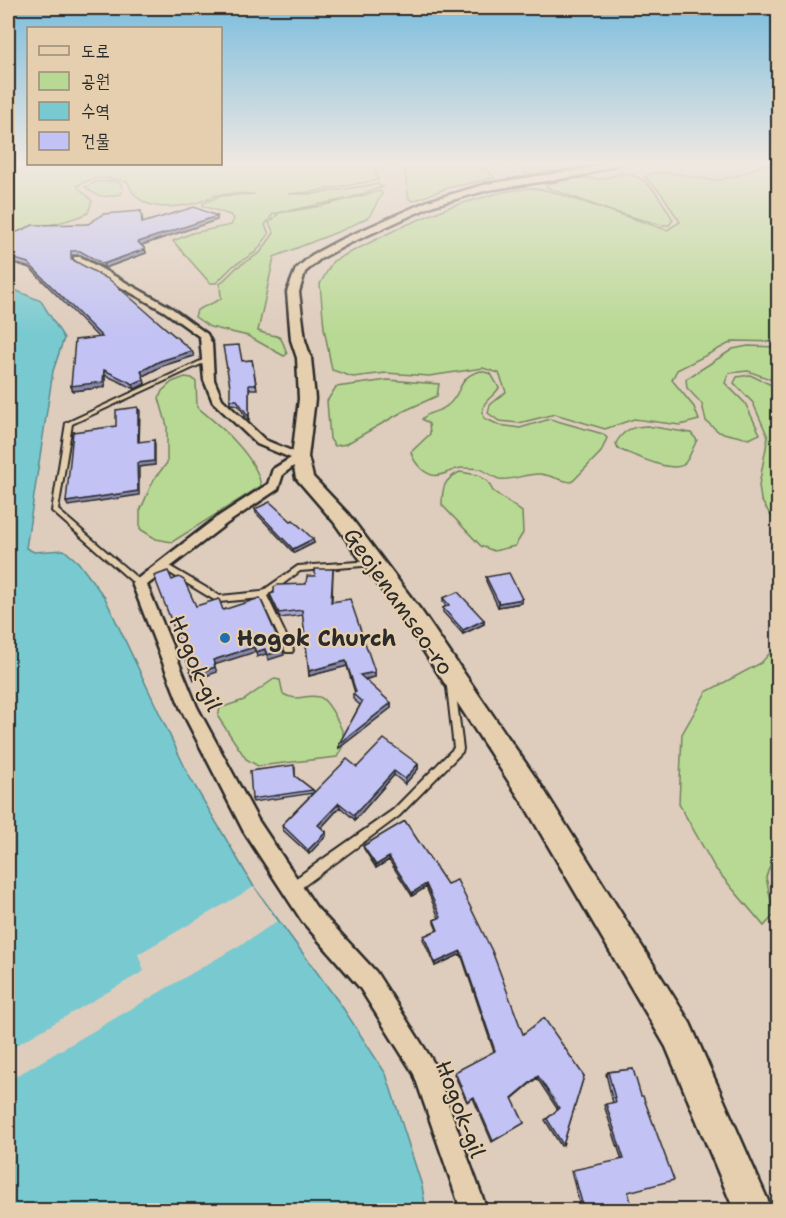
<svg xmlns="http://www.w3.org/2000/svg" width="786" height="1218" font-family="'Shantell Sans','Poor Story',sans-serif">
  <rect width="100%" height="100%" fill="#deccbc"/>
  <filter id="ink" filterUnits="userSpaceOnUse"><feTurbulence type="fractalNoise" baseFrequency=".0167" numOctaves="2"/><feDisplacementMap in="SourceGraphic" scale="12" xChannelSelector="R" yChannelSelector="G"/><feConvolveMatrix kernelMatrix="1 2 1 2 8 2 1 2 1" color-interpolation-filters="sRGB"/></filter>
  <g filter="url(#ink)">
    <path fill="#b8d993" stroke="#72825f" stroke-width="1.5" d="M8,162H380L375,168L378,180L311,192L288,194H312L378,184L383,187L350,198L273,214L265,225L269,234L256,252L233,266L216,283H210L173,241L192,233L231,225L234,219L230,215L203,206V203L220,196L255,194C243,194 230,192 218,195C210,196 203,201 196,203C169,209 138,212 128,182C109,177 94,175 77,186L92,201L88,213C62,225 35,226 8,235Z
      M418,162C443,162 478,156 495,178L447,188L413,201L409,199L404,167Z
      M495,162H602L573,169L528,174L524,172L522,164L510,169Z
      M769,162H778V342L734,341L677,370L672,380L694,407L699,420L680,425L634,419L605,429L555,414L519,423L499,421L488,413L490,405L506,392L499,373L483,368L429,376L386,373L353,377L332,370L324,328L320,284L333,261L399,228L449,207L502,192L531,188L550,191L667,230L680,222L662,194L645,177C657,166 694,178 710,180C729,182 752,169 769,162Z
      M624,173C650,177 661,199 673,220L669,225H662L611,211L546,187L545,184L578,178L601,179Z
      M114,181L120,183L123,189L121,194C105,198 98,198 85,187L96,182Z
      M380,191L382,194L369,217L345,229L274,257L258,331C279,340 279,328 287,354L284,356L248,336L210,327L195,317L197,310L221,299L220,284L237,267L260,253L274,233L269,223L279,213L321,206Z
      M748,346L778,347V382L748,371L729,373L725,383L745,403L760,434L749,439L719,432L706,421L702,404L687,388L686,379L733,349Z
      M481,371L491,374L499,388C492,399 479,401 484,418L499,425L520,428L550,419L603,434L607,438L601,452L572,482C560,481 551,475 540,474C526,473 513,481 499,479C493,477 488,473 482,470C477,468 469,468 464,468C453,467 443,478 432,475C422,472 413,461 411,452L430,434L429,424L422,419C429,411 441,412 448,405C463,393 457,376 481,371Z
      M750,375L778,388V527L761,500L759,485L768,437L753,403L734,383L737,377Z
      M185,377L192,378L196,382L197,407C219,425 257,456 261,486L172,542L156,539L140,529V511L154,479L167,463V426L159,398L162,391L172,382Z
      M388,380L439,384L437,396L404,411L346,444L335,446L330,439L327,401L336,387Z
      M647,426L691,433L697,440C693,447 689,460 683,465C671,473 632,454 618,449L616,443C624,429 632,427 647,426Z
      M460,472L478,475L488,482L493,491L522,512L523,533L515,546L494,551L481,546L442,505C442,488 444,479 460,472Z
      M778,644V843L766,877L774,915L764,926L715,868L679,804L682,734L706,692L761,663Z
      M274,679L280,680L283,694C299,703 305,693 319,697C328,699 344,730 344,740C344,746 340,752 337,757L258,766L246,759L218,717L220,708L244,700Z"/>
    <path fill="#79cad0" stroke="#5a8a8e" stroke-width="1.5" d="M8,287L41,301L64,338L53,371L26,548L34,552L64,550L78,562L105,598L189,776L254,887L341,1005L386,1074L422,1186L426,1210H8Z"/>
    <path fill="#deccbc" d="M254,887L277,921L252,938L8,1081V1050L144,971L138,954Z"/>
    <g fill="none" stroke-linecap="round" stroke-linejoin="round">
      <defs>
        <path id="service" d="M205,359L210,360L72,424L58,510L143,583L142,585H136L52,511L66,423Z
          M373,561H375L377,563L375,565L300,571L267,596L293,650L292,652H286L285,650L261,598L219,602L216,601L160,567L158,565L160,563H164L220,596L261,592L298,566Z
          M451,684L454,685L455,687L463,749L462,752L399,816L297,891L293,892L289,891L288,887L289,883L393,810L454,748L447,687L448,685Z"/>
        <path id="minor" d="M74,257H80L170,307L207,334L212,344L214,380L222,399L265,440L306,457L283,474L278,489L226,524L147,585L197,707L258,820L316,907L376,972L432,1060L487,1210H461L414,1074L360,988L302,921L244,832L181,709L132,583L216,518L268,484L273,469L291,458L257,444L213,402L204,380L200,337L164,311L74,261Z"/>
        <path id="secondary" d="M610,162H624L585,175L488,190L434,205L348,244L320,259L305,272L299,292L305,340L311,358L315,399L308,457L313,477L348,514L422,612L544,790L690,1023L772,1210H734L666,1047L526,808L406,624L334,522L296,478L292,457L299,399L297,358L291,340L287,292L296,269L312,255L340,240L428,201L487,184L584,169Z"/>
      </defs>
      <use href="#service" stroke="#2b2b2b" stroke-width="4"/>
      <use href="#minor" stroke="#2b2b2b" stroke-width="5"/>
      <use href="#secondary" stroke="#2b2b2b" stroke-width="5"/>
      <use href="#service" fill="#e5cfae" fill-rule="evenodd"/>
      <use href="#minor" fill="#e5cfae" fill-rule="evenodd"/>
      <use href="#secondary" fill="#e5cfae" fill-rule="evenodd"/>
    </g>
    <path fill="#a7a7d2" stroke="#2b2b2b" stroke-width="1.5" d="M141,211L143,223L217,216V220L141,245L145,249L146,253L105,268L81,255H72L73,259L194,356L162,366L143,376L145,384L135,389L105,375V387L73,391L71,386L99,338L30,268L8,261V236L88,224Z
      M252,360L257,389H249V421L238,405L230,404V400L242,361Z
      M255,509L314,543L294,553L256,513Z
      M333,569L332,602L375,672V677L364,680L391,703V708L339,748V744L360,705L353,699V694L355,693L347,666L309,676L303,615L280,618L271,599L270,594L306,584L315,576Z
      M486,577L521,603L498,607L486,581Z
      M443,598L484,620V624L463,634L443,612V608L446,606L443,602Z
      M418,764V769L405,784L394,775L355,820L340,807L321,828L326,832V836L309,854L283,830L282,825L313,793L253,802L252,799L295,768V776L313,790L314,793L357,767Z
      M405,821L523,1034L584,1076L563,1145L561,1146L545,1120L558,1110L537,1078L512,1099L524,1123L492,1142L473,1098L467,1102L454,1074L455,1072L494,1052L461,954L435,966L423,939L424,936L437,930L434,923V920L439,918L426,887L412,896L389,860L376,868L364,849L363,846Z
      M633,1069L628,1192L633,1210H599V1208L581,1210L571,1171L622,1160L604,1105L613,1103L606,1074L608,1072Z"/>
    <path fill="#8888ab" stroke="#2b2b2b" stroke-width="1.5" d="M217,216V220L139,246L138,242Z
      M145,249L146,253L105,268L103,264Z
      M192,351L194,356L162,366L143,376L141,371L160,361Z
      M104,370L105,375V387L73,391L71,386Z
      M144,379L145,384L135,389L133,384Z
      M138,407L140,411L139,446L138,442Z
      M154,440L155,444V465L139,467V495L68,506L66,502L137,463Z
      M313,539L314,543L294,553L293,549Z
      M522,599L521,603L498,607L499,603Z
      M484,620V624L463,634V630Z
      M254,647L255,652L214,665L213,660Z
      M265,649L266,654L257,657L256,652Z
      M283,650L284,655L268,660L267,655Z
      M346,661L347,666L309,676V671Z
      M215,667L217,672L194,680L192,675Z
      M375,672V677L360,680V675Z
      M391,703V708L339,748V744Z
      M418,764V769L405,784V779Z
      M394,771V775L355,820L354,815Z
      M339,803L340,807L319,830L318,825Z
      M326,832V836L309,854L308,850Z
      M389,857V860L376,868V865Z
      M426,884V887L412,896V893Z
      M461,951V954L435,966V963Z"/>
    <path fill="#c2c2f4" stroke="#2b2b2b" stroke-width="1.5" d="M194,207L217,216L138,242L145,249L103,264L80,251H71V259L110,280L192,351L160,361L141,371L144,379L133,384L104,370L103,382L71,386L75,340L102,337L28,263L8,257V236L33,225L88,224L103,214L141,211L142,223Z
      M239,345L242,361L252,360L256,385H249V417L237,400H230V386L223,346Z
      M138,407V442L154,440V461L137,463L138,491L66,502L73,432L116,426V410Z
      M270,502L291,521L293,520L313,539L293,549L255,509Z
      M315,569H333L331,602L350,599L375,672L360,675L391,703L339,744L362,702L353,694L356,692L346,661L309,671L302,610L279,613L270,594L274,593V587L278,585L306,584L307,576H315Z
      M168,571L172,580L179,577L184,580L196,606L219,599L223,610L260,598L283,650L267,655L265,649L256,652L254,647L213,660L215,667L192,675L154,576Z
      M509,573L522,599L499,603L486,577Z
      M458,592L484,620L463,630L443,608L449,605L443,598Z
      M384,739L418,764L405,779L394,771L354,815L339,803L318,825L326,832L308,850L282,825L347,759L357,767Z
      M294,765L295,776L313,790L252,799L250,771Z
      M405,821L447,884L457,880L492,951L523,1034L544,1018L584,1076L563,1145L547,1119L559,1108L538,1076L512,1098L524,1123L493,1141L474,1097L467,1101L455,1072L495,1051L461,951L435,963L424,936L438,930L434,920L441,917L426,884L412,893L389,857L376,865L363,846Z
      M633,1069L641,1096H643L674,1180L628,1192L633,1210H602L601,1207L584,1210L573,1170L624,1159L606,1104L616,1102L608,1072Z
      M547,1207L549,1210H542Z"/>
  </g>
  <linearGradient id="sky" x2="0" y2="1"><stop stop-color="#7bbdde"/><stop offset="0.49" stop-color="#f0e8e1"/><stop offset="1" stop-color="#f0e8e1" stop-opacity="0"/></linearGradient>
  <rect width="786" height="333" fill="url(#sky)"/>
  <circle fill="#1f6fb2" stroke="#e5cfae" stroke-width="2" cx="225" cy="638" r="6"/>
  <g text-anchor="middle" stroke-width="4.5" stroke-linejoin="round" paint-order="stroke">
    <g font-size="22" fill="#2b2b2b" stroke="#e5cfae">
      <text transform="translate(399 601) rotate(55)" y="8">Geojenamseo-ro</text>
      <text transform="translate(196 663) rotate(67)" y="8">Hogok-gil</text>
      <text transform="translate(461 1109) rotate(69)" y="8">Hogok-gil</text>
    </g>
    <g font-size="22" font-weight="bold" fill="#2b2b2b" stroke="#e5cfae" text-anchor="start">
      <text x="237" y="646">Hogok Church</text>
    </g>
  </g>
  <rect width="786" height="1218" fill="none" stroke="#e5cfae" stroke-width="30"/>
  <rect x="15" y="15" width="756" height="1188" fill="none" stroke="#2b2b2b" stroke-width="2" filter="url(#ink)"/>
  <rect x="27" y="27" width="195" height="138" fill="#e5cfae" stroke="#9b8d7a" stroke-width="1.5"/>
  <rect x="39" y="46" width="30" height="9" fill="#e5cfae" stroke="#9b8d7a" stroke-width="1.5"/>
  <text x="81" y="57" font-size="18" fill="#2b2b2b">도로</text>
  <rect x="39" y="72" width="30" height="18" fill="#b8d993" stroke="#9b8d7a" stroke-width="1.5"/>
  <text x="81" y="87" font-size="18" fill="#2b2b2b">공원</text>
  <rect x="39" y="102" width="30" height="18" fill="#79cad0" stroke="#9b8d7a" stroke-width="1.5"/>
  <text x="81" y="117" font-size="18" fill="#2b2b2b">수역</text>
  <rect x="39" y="132" width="30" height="18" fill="#c2c2f4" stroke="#9b8d7a" stroke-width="1.5"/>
  <text x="81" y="147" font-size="18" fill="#2b2b2b">건물</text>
</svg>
